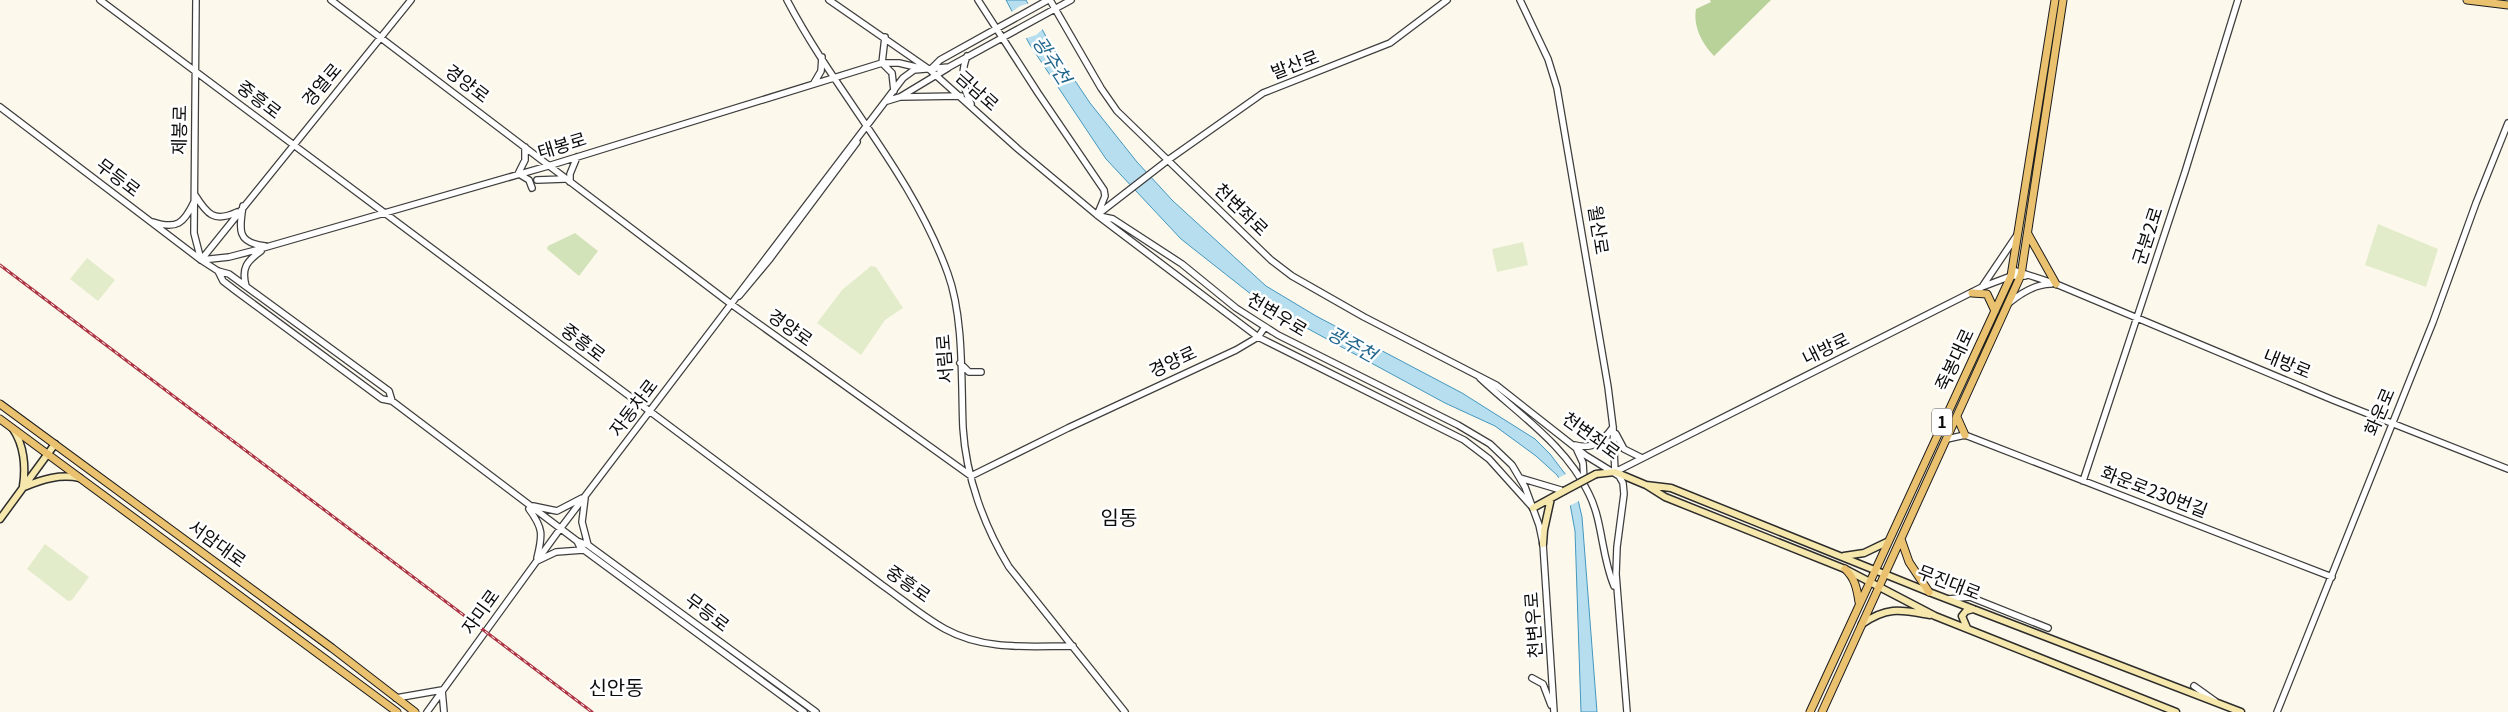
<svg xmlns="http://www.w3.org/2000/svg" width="2508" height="712" font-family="Georgia,'Noto Sans KR',serif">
  <rect width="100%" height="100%" fill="#fdf8ec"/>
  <path fill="#d2e3b9" d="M575,233L598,251L579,276L547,249L548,246Z"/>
  <path fill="#b8d29a" d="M1710,0H1771L1714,56C1702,43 1693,27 1696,9L1711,2Z"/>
  <path fill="#e3ecca" d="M2378,224L2438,249L2426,287L2365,265Z
    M1523,242L1528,265L1497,272L1492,249Z
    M87,258L115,280L98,301L70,279Z
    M871,266L876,267L903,308L885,320L861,355L817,323L842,290Z
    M45,544L89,577L72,600L68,601L27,569Z"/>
  <path fill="#b6deef" stroke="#4497be" d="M1006,0H1026L1049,42L1090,103L1137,162L1173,201L1266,286L1316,316L1462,393L1535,439L1550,454L1575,487L1582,517L1597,712H1581L1575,531L1568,493L1557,475L1536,456L1495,426L1445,403L1266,306L1181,239L1106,159L1030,45Z"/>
  <path fill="#fdf8ec" d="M1030,3L1044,28L1036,35L1024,39L1010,13L1020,6Z
    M1568,473L1577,486L1581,500L1569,506L1566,493L1556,479Z"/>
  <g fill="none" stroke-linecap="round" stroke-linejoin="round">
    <defs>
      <path id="tertiary" d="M100,0L882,585C902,599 923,617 945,629C985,651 1029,646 1073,646
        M196,0L194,233L201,260
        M331,0L731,304L971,476L1068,428L1236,350L1258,337L1265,327
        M787,0C836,94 912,173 948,274C964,318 961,381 963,428C966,477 984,526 1009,567L1125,712
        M829,0L930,70L1018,149L1097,215L1258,337L1464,440L1489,459L1533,508
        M978,0L1038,93L1104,190L1105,196L1098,213
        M1050,0L1101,88L1117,111L1271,260L1292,276L1364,317L1496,385L1585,455L1619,476L1623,483L1624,494L1617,547L1616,574L1627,712
        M1520,0L1548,59L1557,88L1608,387L1613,427L1615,472
        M885,37L882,63L892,73L894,91
        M967,56C960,74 963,87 971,104
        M930,70L940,60L1048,0
        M814,83L821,71L822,57
        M900,97L948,68
        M887,101L900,97L961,96
        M0,107L201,260L218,271L229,274L389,391L392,401
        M518,174L525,160V147
        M519,174L529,180L532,188
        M537,180L565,179
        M570,182V174L577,157
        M195,195C207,214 214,223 237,212
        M243,206C239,230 237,243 265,246
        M1097,215L1168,160L1263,93L1390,43L1447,0
        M1099,216L1113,219L1182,264L1236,308L1278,335L1458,425L1490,444L1512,465L1525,487L1539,525L1543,544L1554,712
        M153,222C177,230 184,223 194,202
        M201,260L229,257L256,250L548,166L882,63H899L920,68
        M201,260L411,0
        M2013,270L2056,284L2333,400L2508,469
        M218,271L223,281L236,291L382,399L392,401L577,541L580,547L804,712
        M246,286C241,268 247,261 261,251
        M1982,287L2017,235
        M739,296L769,260L857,142
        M2009,303C2021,293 2035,284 2051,284
        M960,363L969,372H981
        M1480,378C1518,414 1566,445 1589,494C1603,522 1601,555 1614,586
        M1616,434L1624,449L1642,458
        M1947,439L1965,435L2332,577
        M1575,445C1594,450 1603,441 1613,427
        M1577,450L1583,463L1584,480
        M1615,472L1982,287L2011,276H2025
        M1520,478L1564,491
        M2083,481L2185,172L2238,0
        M585,498L582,522L588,545
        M533,506L557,511L582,498
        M529,509C543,528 543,534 537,558
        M577,541L588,545L816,712
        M537,561L556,552L583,550
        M1948,599L1970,597L2048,628
        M1532,678L1543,684L1551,705
        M2194,686L2215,701
        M442,690L444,712
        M396,698L442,690
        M427,712L560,529L903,78L914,70L949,67L1071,0
        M2277,712L2433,322L2476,203L2508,123"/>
      <path id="secondary" d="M13,429C24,445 26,467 23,486
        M1596,474L1615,472L1646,485L1665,497L1845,569L1935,616L2176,712
        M1646,485L1671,488L1929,592L2241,712
        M24,487C43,479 60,474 80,478
        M1533,508L1564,491
        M0,519L55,444
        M1543,544L1544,530L1551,498
        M1844,556L1864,553L1887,542
        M1862,624C1888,606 1901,610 1930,615
        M1967,628L1962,616L1966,611L1973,609"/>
      <path id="primary" d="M2467,0L2508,5
        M2028,234L2056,284
        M1972,293L1987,294L1995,311
        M0,404L332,648L415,712
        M1957,417L1965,435
        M0,419L397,712
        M1901,539L1909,562L1929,592
        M1845,569C1855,578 1857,589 1859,602
        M1810,712L2011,276L2055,0
        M1822,712L2021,275L2063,0"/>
    </defs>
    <use href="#tertiary" stroke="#3e3e3e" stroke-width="8"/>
    <use href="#secondary" stroke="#2d2d2d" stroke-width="9"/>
    <use href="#primary" stroke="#1c1c1c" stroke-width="9"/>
    <use href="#tertiary" stroke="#fff" stroke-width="5.5"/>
    <use href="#secondary" stroke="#f6e8ad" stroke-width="6"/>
    <use href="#primary" stroke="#eac26f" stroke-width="7"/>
    <defs>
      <path id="rail" d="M0,265L592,712"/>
    </defs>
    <use href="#rail" stroke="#ac3342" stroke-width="3"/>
    <use href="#rail" stroke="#fff" stroke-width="1" stroke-dasharray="4" stroke-linecap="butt"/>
    <defs>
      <path id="secondary-bridge" d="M1564,491L1596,474"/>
    </defs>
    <use href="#secondary-bridge" stroke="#2d2d2d" stroke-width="9" stroke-linecap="butt"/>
    <use href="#secondary-bridge" stroke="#f6e8ad" stroke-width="6"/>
  </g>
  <g text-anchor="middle" stroke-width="5" stroke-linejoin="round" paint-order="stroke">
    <rect fill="#fff" stroke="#545454" stroke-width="1" x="1932" y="408.5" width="20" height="27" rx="4"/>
    <g font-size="16" font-weight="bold" fill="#0b0b0b">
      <text x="1942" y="428">1</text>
    </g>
    <g font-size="18" fill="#0b0b0b" stroke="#fff">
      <text transform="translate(1295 65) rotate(-21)" y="6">발산로</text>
      <text transform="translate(467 84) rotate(37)" y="6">경양로</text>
      <text transform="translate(322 85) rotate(-50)" y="6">경열로</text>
      <text transform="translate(977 91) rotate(42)" y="6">금남로</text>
      <text transform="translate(259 100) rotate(37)" y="6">중흥로</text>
      <text transform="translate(180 130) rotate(-89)" y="6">제봉로</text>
      <text transform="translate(562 146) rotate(-17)" y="6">태봉로</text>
      <text transform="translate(118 178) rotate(37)" y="6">무등로</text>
      <text transform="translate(1241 210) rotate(44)" y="6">천변좌로</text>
      <text transform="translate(1598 230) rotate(81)" y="6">월산로</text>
      <text transform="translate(2148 236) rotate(-72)" y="6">군분2로</text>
      <text transform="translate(1277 315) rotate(31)" y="6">천변우로</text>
      <text transform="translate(790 328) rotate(35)" y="6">경양로</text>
      <text transform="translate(583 343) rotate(37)" y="6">중흥로</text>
      <text transform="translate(1826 349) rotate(-26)" y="6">내방로</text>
      <text transform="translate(945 359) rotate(-94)" y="6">서림로</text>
      <text transform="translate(1955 360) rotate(-65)" y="6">죽봉대로</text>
      <text transform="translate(1173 362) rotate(-25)" y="6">경양로</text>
      <text transform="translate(2287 364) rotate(22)" y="6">내방로</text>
      <text transform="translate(634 408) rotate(-53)" y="6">자동차로</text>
      <text transform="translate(2380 412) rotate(-67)" y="6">화운로</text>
      <text transform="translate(1591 436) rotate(36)" y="6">천변좌로</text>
      <text transform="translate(2154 492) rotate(21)" y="6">화운로230번길</text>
      <text transform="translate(217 544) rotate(36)" y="6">서암대로</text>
      <text transform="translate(1949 583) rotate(21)" y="6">무진대로</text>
      <text transform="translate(908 584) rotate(35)" y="6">중흥로</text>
      <text transform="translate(481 612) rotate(-54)" y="6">자미로</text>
      <text transform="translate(707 613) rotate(37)" y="6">무등로</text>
      <text transform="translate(1534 625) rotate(-94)" y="6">천변우로</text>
    </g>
    <g font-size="19" font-style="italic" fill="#23688f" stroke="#fff">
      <text transform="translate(1052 60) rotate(57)" y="7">광주천</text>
      <text transform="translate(1352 344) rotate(29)" y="7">광주천</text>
    </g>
    <g font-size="20" fill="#0b0b0b" stroke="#fff">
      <text x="1119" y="525">임동</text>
      <text x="616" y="695">신안동</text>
    </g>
  </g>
</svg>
